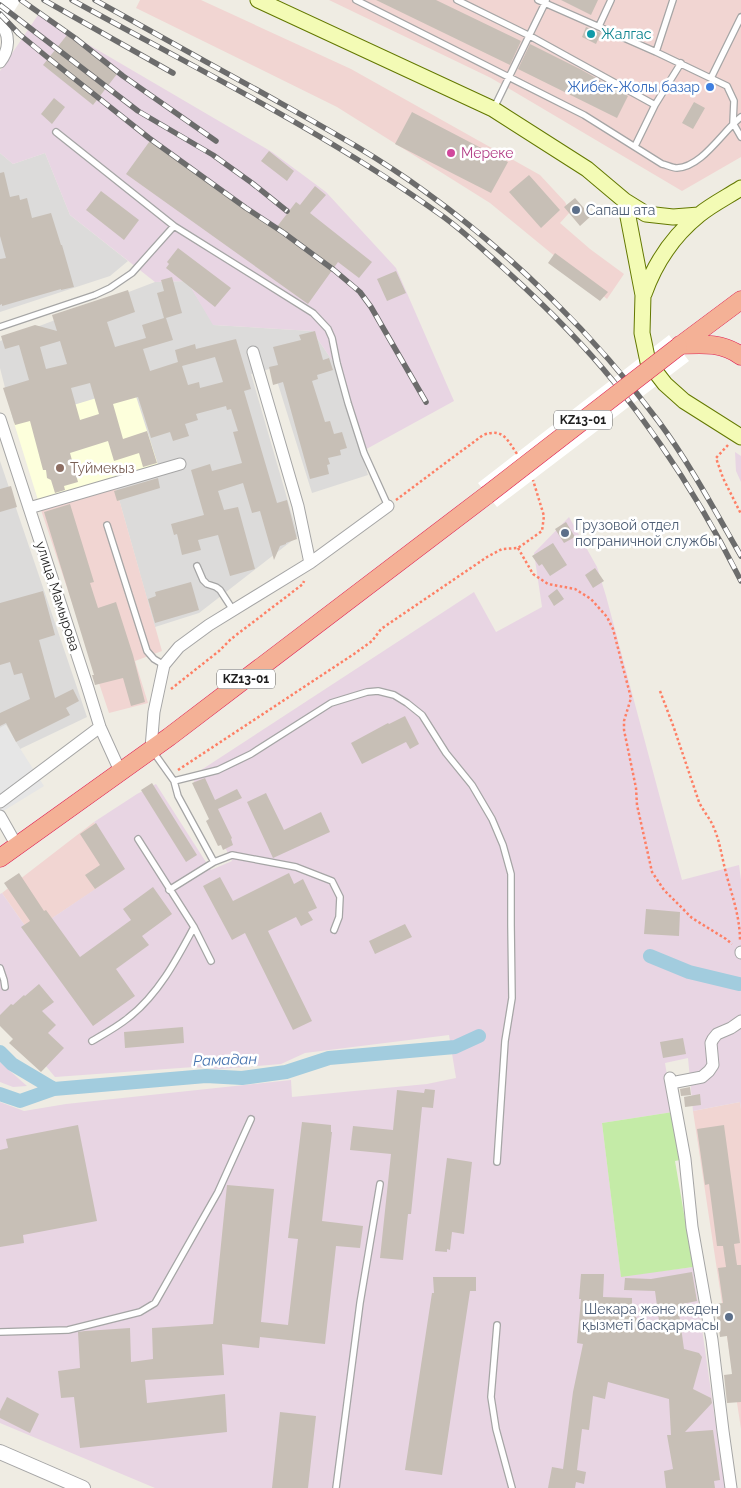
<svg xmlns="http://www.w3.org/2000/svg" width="741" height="1488" font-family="Raleway,sans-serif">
  <rect width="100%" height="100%" fill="#efece3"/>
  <path fill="#dcdbda" d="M0,153L13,164L45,153L70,215L128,261L110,276L0,312Z
    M187,281L214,325L312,331L334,363L368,475L312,493L273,368L251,374L298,536L199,613L155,627L115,485L133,388L14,423L0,368V341L155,282Z
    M0,461L87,717L20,749L6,725L0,728Z"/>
  <path fill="#f1d5d2" d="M140,0H201L351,69L540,175L565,202L570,212L560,223L590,249L624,274L607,299L490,203L337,107L136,8Z
    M329,0H741V157L682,191L491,78Z
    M115,485L162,651L135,661L148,703L109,713L40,507Z
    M94,822L123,871L30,933L2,893Z
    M740,1102L741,1109V1429L693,1111Z"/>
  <path fill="#e8d5e3" d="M38,15L272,152L326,192L396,268L454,401L361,452L334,363L312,331L213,325L187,281L155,282L70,215L45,153L13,164L0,153V71Z
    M735,452L741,456V482L736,471Z
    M569,517L597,567L606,596L682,880L739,865L741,880V1109L740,1102L693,1111L688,1058L665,1063L673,1112L602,1123L621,1276L693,1267L725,1488H155L0,1423V1102L24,1111L66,1104L291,1080L292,1097L427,1084L456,1078L449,1035L305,1053L281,1064L220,1069L194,1067L55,1077L3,1015L0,1016V894L2,893L30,933L122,871L94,822L137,794L156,784L211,870L232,861L204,806L192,776L474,592L496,632L542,607L534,553Z
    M0,1062L27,1086L13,1087L0,1082Z"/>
  <path fill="#fdffdc" d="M133,387L159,468L38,500L14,423Z"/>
  <path fill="#c4eba7" d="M673,1112L680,1160L675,1161L693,1267L621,1277L602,1123Z"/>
  <path fill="#e6e6e6" d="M5,725L44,786L0,813V728Z"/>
  <path fill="#fff" d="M0,0H21L6,24L0,19Z
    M669,335L689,361L497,507L478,483Z"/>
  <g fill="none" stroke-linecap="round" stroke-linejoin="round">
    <path stroke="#a2ccde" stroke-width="14" d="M650,956L689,972L739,984
      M0,1052L12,1064L54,1089
      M0,1094L20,1101L54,1089L206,1076L242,1078L286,1072L329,1058L455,1047L479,1036"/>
  </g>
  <path fill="#c7bfb6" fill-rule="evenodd" d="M376,0H436L521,41L510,65Z
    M561,0H598L591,15Z
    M586,27L601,33L596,44L582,37Z
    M67,35L117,74L93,105L43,65Z
    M530,44L580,69L628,96L617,118L518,69Z
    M54,98L65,107L52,124L41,114Z
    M694,102L705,108L693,129L682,123Z
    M412,112L508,162L491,193L395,144Z
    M152,138L276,228L296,202L300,205L315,186L326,195L310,213L372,262L359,278L338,262L308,304L126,174Z
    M269,151L294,171L287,181L261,161Z
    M4,172L10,197L19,195L20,200L27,198L32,218L51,213L61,245H62L74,287L61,290V289L2,306V304L0,305V259L6,258L0,236V173Z
    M529,175L560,210L541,228L509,192Z
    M101,191L139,220L124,240L86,210Z
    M575,198L591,216L580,226L564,207Z
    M178,248L231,288L215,307L166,268L169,264L167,262Z
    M555,253L608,292L600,301L548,263Z
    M396,271L406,293L387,301L377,279Z
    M172,277L182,313L166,318L173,340L143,349L150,371L178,362L175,350L195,344L196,349L236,339L251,389L244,391L277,503L287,500L297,539L286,543V544L280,546L274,560L260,511L252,513L243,483L218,491L224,510L238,507L255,569L230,576L218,535L198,540L201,550L182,555L177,534L174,535L171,524L204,515L191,470L210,464L212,471L242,463L233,432L238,431L231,409L227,410L226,406L196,414L198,420L185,424L189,436L173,441L170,432L151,438L138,397L113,404L123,439L147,431L157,463L143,467L139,453L114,461L108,441L70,453L78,482L64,486L65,490L55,493L51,480L47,478L46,470H43L30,421L15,425L3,388L29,380L19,345L5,349L1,336L35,325L57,331L52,315L128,290L135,312L107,322L115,347L146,338L142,325L164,318L157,293L164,291L161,280ZM60,341L67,364L46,369L40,347ZM215,357L223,382L200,388L199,382L188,385L182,366ZM90,383L99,414L80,420L71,388Z
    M315,331L323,360L329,358L333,370L317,375L318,379L312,381L325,422L330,421L334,434L342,432L347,448L340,450L341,455L328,458L330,464L327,465L329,474L310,479L283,382L273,385L269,367L278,365L273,347L301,340L299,335Z
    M158,478L160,488L117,501L114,491Z
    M11,486L17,507L0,512V489Z
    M70,504L94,582L90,583L98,608L116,602L133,655L145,702L131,706L123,678L95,685L92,675H94L44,512Z
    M566,522L575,537L564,543L555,529Z
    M553,543L567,565L550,576L542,564L539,566L532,556Z
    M595,568L604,581L593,588L585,575Z
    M191,582L199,610L155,623L148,599L156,596L155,592Z
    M557,589L564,599L554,606L548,596Z
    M43,591L55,635L39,640L55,698L73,689L79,701L66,708L70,715L16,742L6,723L0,726V713L30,699L22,673L14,675L10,662L0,665V603Z
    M405,716L419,744L410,749L406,742L362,764L351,743L388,723L389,724Z
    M205,778L215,800L237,789L242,798L218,809L232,838L231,839L233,845L223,850L221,845L218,846L206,821L209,819L192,783Z
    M152,783L197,855L186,862L141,790Z
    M266,793L284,830L321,812L330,832L273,858L247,802Z
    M96,823L125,869L95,889L85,875L100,865L80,834Z
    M19,873L44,911L46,910L80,957L131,920L123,909L153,887L172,914L142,936L149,945L116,969L135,996L93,1026L21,927L30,921L4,883Z
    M289,873L294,884L303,879L317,908L308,912L313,920L301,926L296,917L268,931L312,1021L293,1030L245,933L232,940L203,886L220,877L233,901Z
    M646,909L680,912L679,936L644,934Z
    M405,924L412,937L375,954L369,941Z
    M39,984L54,1002L42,1011L56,1025L48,1033L64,1048L41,1072L9,1043L13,1039L0,1026V1015L11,1004L13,1005L24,995L25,996Z
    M183,1027L184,1043L125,1048L124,1032Z
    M683,1038L686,1054L663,1058L660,1042Z
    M690,1087L691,1095L681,1096L680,1089Z
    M425,1089L435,1090L433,1108L422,1107L411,1214H408L403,1260L380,1258L391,1154L350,1150L353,1126L393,1130L397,1090L424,1093Z
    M700,1094L701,1105L685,1107L684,1097Z
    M302,1122L331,1125V1132H332L322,1221L363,1226L360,1248L336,1246L325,1344L260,1337L259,1348L222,1344L224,1375L145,1380L147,1403L225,1394L227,1432L80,1448L74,1397L61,1398L58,1371L80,1368L78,1332L85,1331L130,1328L131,1362L153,1359L152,1328L213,1324L227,1185L274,1189L261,1322L288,1325L298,1239L288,1238Z
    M78,1125L97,1221L23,1235L24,1243L0,1247V1150L8,1148L6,1139Z
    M724,1125L740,1243L734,1244L737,1265H741V1402L727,1403L724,1375L732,1374L727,1336L720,1337L715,1304L723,1303L718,1268L726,1267L723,1246H717L709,1184L705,1185L697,1129Z
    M447,1158L472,1162L464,1234L452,1232L450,1250L447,1249V1252L435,1251Z
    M692,1272L697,1301L682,1304L679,1313L684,1349L699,1353L702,1357L693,1389L711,1398L712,1403L685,1432L713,1430L720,1480L714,1481L715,1488H666L664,1471L673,1469L667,1435H671L669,1399L608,1382L605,1399L593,1396L589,1430L582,1429L577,1470L586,1472L584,1484L576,1482L575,1488H548L552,1467L563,1469L573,1392L583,1344L577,1343L581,1299H579L581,1274H604L603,1297L632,1298V1307L638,1322L660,1328L655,1291L624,1290L625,1278L651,1279Z
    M433,1277H476V1291H470L442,1475L405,1470L432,1293H434Z
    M7,1397L39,1414L30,1433L0,1418V1411Z
    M280,1412L316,1416L308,1488H272Z"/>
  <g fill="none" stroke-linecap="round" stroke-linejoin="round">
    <defs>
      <path id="service" d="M356,0L584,115L662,164C667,165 672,168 677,168C702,167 722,132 741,117
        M457,0L530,36L655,105
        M538,0L656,52L727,86L734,101L733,123L741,137
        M599,26L611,0
        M656,52L673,0
        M711,78L741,17
        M494,108L546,1
        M56,132L174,226L313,313L328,329L332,338L337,363L348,403L364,453L388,506
        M635,146L655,105L681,63
        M0,327L95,295L110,288L132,273L174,226
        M107,525L147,651L154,659L164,665
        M197,566L203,580L207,584L216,587L220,590L233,610
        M152,750L174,781L178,796L214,862
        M174,781L218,770L251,754L331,703L367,692L378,691L394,695L407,703L422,715L446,753L472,785L492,819L503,845L511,874V925L512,998L505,1041L497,1162
        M138,839L194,927L211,961
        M169,890L214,862L232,855L296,867L332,881L340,897L339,917L334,930
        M0,968L4,980L5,987
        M92,1041C104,1034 117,1027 128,1018C158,995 177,959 194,927
        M497,1325L491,1397L496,1429L512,1488
        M0,1332L68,1330L140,1312L155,1303L218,1192L251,1119
        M336,1488L360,1303L380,1184"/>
      <path id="minor" d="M0,24C11,34 9,51 0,62
        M253,352L298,506L310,563
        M0,419L87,685L100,727L120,771
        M29,508L180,464
        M151,748L154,712L164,665L179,647L209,625L310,563L388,506
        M0,802L100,727
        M0,816L17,846
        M741,952V953
        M670,1078L685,1159L692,1227L712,1340L723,1431L731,1488
        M671,1083L702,1077L709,1071L713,1065L711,1043L713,1039L717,1034L731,1028L741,1021"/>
      <path id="tertiary" d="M0,1452L83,1488"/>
      <path id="secondary" d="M258,0L493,109L587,169L625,201L646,214L673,217L699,215
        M625,201L643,295L642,333L648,362L665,384L684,401L741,437
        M644,294C655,263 673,236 699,215C711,205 727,197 741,188"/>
      <path id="trunk" d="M680,345C702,344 722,342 741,356
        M678,347L741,300
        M0,858L169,737L487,495"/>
    </defs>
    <use href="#service" stroke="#a5a5a5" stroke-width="8"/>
    <use href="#minor" stroke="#a5a5a5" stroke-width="13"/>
    <use href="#tertiary" stroke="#a5a5a5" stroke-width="16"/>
    <use href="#secondary" stroke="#637801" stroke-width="17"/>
    <use href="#trunk" stroke="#df1e53" stroke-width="19"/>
    <path stroke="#fe7f65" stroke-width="2.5" stroke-dasharray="2.5 2.5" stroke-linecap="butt" d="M728,445L716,458L723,478L741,514
      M396,500L483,435C503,428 507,439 517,454
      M518,548L533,574L548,584L575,589L591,599L607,617L613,629L631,698L624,721V730L636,788L637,805L652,872L664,890L692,918L726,939L732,944
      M171,689L219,651L231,639L303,584L304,581
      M660,691L674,728L699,802C703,811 710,818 714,828C720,842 722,858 726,873C732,896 740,916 740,941
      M178,770L354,654L372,641L381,629L487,557L502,549L518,548L542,531L544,516L533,480"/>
    <use href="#service" stroke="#fff" stroke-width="5.5"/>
    <use href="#minor" stroke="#fff" stroke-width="11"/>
    <use href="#tertiary" stroke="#fff" stroke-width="14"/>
    <use href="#secondary" stroke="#f3fbb5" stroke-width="15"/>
    <use href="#trunk" stroke="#f4b196" stroke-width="18"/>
    <defs>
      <path id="rail" d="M21,0L75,38L123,76L216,141
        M44,0L173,73
        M72,0C197,69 325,132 441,215C462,230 481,248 500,265C540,301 580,340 614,382C663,443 706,511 741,581
        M95,0C149,30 204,61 259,91C316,123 374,154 427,193C513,255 596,337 659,422C690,464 715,511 741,556
        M0,5L138,111L213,155L252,183L287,211
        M0,14L19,34L47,57L149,138L246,208L284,233L334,270L360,292L371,307L426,402"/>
    </defs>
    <use href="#rail" stroke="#6c6c6c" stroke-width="5.5"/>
    <use href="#rail" stroke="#fff" stroke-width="4" stroke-dasharray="11" stroke-linecap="butt"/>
    <defs>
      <path id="trunk-bridge" d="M487,495L678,347"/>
    </defs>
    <use href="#trunk-bridge" stroke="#df1e53" stroke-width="19" stroke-linecap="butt"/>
    <use href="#trunk-bridge" stroke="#f4b196" stroke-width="18"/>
  </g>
  <circle fill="#0f9aa8" stroke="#fff" stroke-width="2" cx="591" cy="34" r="5"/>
  <circle fill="#3f7fe0" stroke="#fff" stroke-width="2" cx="710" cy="87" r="5"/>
  <circle fill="#d1479c" stroke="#fff" stroke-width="2" cx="451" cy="153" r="5"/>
  <g fill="#5c6f8a" stroke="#fff" stroke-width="2">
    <circle cx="576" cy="210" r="5"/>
    <circle cx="565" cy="533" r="5"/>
    <circle cx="729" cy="1317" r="5"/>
  </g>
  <circle fill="#8d6e63" stroke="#fff" stroke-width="2" cx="60" cy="468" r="5"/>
  <g text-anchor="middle" stroke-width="5" stroke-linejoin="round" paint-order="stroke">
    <g fill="#fff" stroke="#626262" stroke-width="1">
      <rect x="554" y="410.5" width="58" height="19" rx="4"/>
      <rect x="217" y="669.5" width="58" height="19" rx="4"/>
    </g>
    <g font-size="12" font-weight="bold" fill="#1e1e1e">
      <text x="583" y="424">KZ13-01</text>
      <text x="246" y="683">KZ13-01</text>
    </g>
    <g font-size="14" fill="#0d838f" stroke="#fff" text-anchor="start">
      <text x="601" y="39">Жалгас</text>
    </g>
    <g font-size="14" fill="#366cbe" stroke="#fff" text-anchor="end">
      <text x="700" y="92">Жибек-Жолы базар</text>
    </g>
    <g font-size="14" fill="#b23c85" stroke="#fff" text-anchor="start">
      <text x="461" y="158">Мереке</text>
    </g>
    <g font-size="14" fill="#4e5e75" stroke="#fff" text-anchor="start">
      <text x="586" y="215">Сапаш ата</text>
      <text x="575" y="530">Грузовой отдел<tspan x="575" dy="16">пограничной службы</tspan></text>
      <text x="719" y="1314" text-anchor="end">Шекара және кеден<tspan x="719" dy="16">қызметі басқармасы</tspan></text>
    </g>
    <g font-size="14" fill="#785e54" stroke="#fff" text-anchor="start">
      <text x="70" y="473">Туймекыз</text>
    </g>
    <g font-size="14" fill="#1e1e1e" stroke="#fff">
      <text transform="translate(58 596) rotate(72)" y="5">улица Мамырова</text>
    </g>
    <g font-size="15" font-style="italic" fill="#4774b0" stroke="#fff">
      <text transform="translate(225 1060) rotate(-2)" y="5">Рамадан</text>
    </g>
  </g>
</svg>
